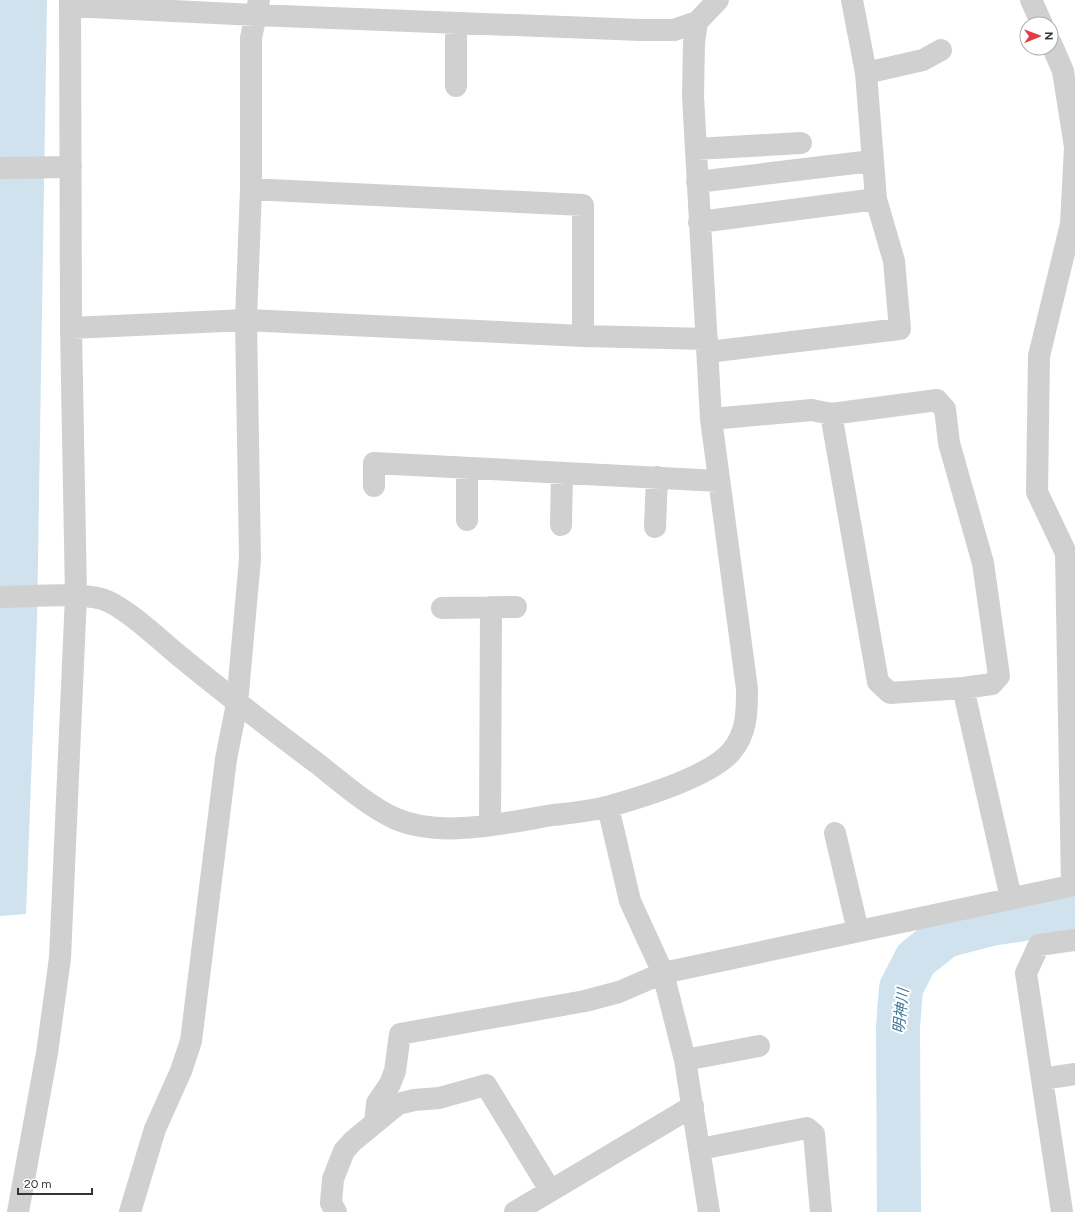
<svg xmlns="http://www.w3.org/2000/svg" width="1075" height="1212" font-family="Figtree,'Noto Sans JP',sans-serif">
  <rect width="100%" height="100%" fill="#fff"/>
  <path fill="#cfe2ee" d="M0,0H47L37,621L26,914L0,916Z"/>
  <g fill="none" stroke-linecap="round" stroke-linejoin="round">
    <path stroke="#cfe2ee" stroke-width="44" d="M899,1212L898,1027L901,988L916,959L945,936L991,924L1075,911"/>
    <path stroke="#d0d0d0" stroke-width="22" d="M1031,0L1042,24
      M70,6L256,15L641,30H674L697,22
      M1051,43L1063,71L1075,147L1071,224L1039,356L1037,492L1066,553L1072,885
      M866,73L923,60L941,50
      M456,86V23
      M696,149L801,143
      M0,168L71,167
      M697,182L872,161
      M251,189L583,205V336
      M699,222L876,199L866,73L852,0
      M71,328L246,320L583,336L707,339
      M708,352L900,329L894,261L876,199
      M711,419L812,410L831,414L878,682L890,693L963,688L992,684L999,676L983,563L949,443L945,409L937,400L831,414
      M467,468V520
      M374,486V463L719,481
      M561,525L562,473
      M655,527L657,477
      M0,597C28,597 77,592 102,599C123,605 160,640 177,654C223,692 270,728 318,764C342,783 367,805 394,818C440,839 505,823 553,815C571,813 592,811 610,806C642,797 709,777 731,752C747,733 747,713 747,689L711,419L693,96L694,43L697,22L718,0
      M442,608L516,607
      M963,688L1011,898
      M608,807L630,901L663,973L685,1060L709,1212
      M490,825L491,607
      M835,833L858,931
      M685,1060L759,1046
      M1042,1079L1075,1074
      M375,1123L377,1103L390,1084L395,1071L400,1034L585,1001L619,992L663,973L1075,885
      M700,1149L807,1128L814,1134L821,1212
      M18,1212L47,1053L60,958L76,596L71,328L70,0
      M130,1212L155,1129L181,1071L191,1041L226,759L237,704L250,559L246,320L251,189V38L259,0
      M336,1212L331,1203L333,1179L344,1151L353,1141L398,1104L414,1100L439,1098L486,1085L550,1190
      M515,1212L693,1106
      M1062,1212L1026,973L1039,945L1075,940"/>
  </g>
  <g text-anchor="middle" stroke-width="4" stroke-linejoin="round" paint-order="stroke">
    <g font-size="15" font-style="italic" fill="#3f7597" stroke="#fff">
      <text transform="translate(901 1011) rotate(-84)" y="5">明神川</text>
    </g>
  </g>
  <g transform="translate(1039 36) rotate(89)"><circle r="19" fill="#ffffff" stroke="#adadad"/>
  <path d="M0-3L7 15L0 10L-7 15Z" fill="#e63946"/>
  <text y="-6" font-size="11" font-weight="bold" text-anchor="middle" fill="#333333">N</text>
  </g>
  <path d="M18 1188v6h74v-6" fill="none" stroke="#333333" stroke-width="2"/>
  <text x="24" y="1188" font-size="12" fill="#333333" stroke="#ffffff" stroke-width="3" paint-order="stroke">20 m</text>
</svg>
